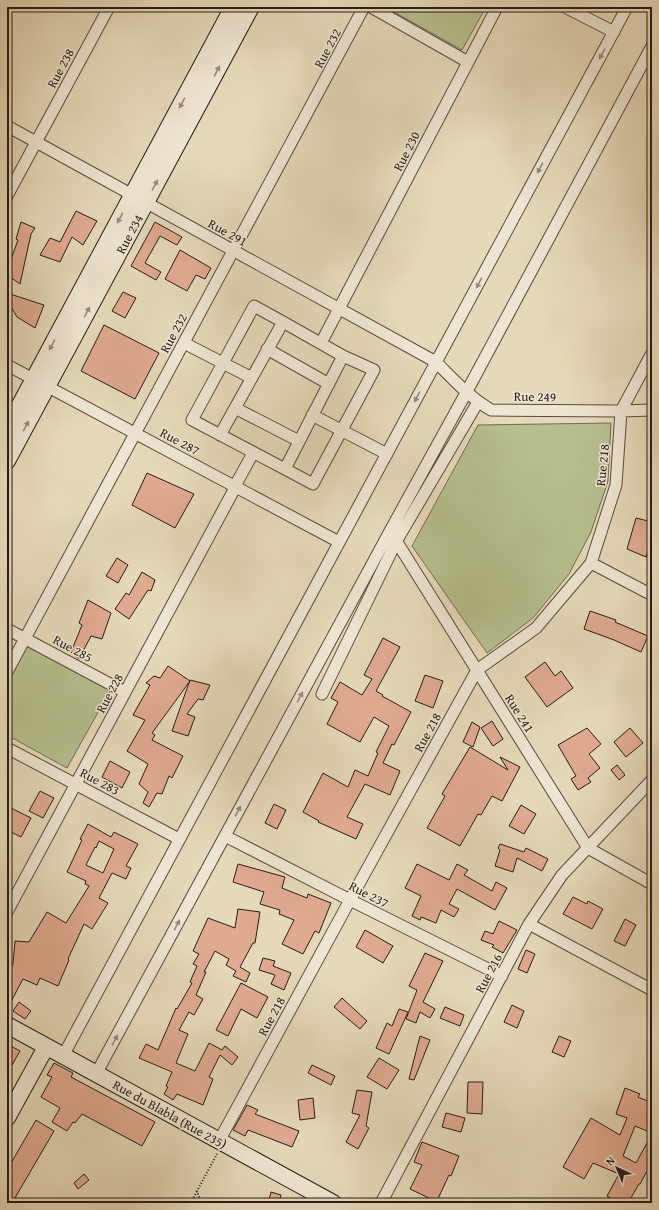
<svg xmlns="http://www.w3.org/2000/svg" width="659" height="1210" font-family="'Gentium Book Plus',serif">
  <rect width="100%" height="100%" fill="#e6d9b9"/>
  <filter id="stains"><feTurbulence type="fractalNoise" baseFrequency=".005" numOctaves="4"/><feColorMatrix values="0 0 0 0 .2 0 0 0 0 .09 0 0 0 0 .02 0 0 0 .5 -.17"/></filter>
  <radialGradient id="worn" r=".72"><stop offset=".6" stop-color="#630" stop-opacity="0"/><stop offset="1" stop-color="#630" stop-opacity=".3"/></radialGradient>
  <path fill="#b6bf8f" stroke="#6e6e52" d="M385,7H486L462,50Z
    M611,423L608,481L591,532L569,574L533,618L487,653L412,546L478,425Z
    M28,644L111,689L67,768L7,735V682Z"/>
  <path fill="#e0aa91" stroke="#271c16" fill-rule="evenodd" d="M76,211L97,221L83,245L72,237L60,262L40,255L50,238L60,242Z
    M21,222L35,228L31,234L20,284L7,275V270L18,240L16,239Z
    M155,222L182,237L177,245L160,236L145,263L161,272L156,280L131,266Z
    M180,250L211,268L205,279L196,275L187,291L165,279Z
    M123,292L136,298L125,318L112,311Z
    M7,293L44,305L35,328L17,317L7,300Z
    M104,325L159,353L135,399L81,371Z
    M147,473L194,494L175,528L132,505Z
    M636,518L652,522V538L646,557L627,549Z
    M117,558L128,565L118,583L106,576Z
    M142,572L155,580L151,591L148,590L129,619L115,609L126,593L129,595Z
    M88,600L111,613L102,639L91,636L79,659L71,652L82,625L79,623Z
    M590,611L616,620L615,622L648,636L641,652L614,640L584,629Z
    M383,638L400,647L376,691L383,695L382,696L411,712L394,745L392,744L383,763L400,771L390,795L365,784L347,817L363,824L356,839L318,822L319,821L303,812L323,773L348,787L355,770L368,776L378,753L376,752L389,726L374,717L360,742L327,724L338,702L331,698L340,682L362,695L372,679L364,675Z
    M545,662L555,676L561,671L573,688L547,707L525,677Z
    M168,666L190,681L152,733L155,735L152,740L183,756L172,778L169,776L162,794L157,793L149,807L143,803L148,792L139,784L148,764L127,751L145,720L133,715L150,685L146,683L154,676L160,678Z
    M425,675L443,681L433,708L415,701Z
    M190,680L210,685L203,700L198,699L187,714L195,717L188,736L172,731Z
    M492,721L503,739L493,746L481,728Z
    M472,722L480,727L473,747L463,742Z
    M587,728L601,744L589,754L600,768L588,778L591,782L578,790L571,779L576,776L558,745Z
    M630,728L643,743L626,757L614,742Z
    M470,747L508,770L500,757L520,767L502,801L492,796L481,815L478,814L460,846L427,828L445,796L442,794Z
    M110,761L130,772L122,788L102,777Z
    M617,765L625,775L619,780L611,770Z
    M40,791L54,798L43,818L29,811Z
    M274,804L286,810L277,829L265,823Z
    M521,805L536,814L524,834L509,826Z
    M7,806L31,818L21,837L7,830Z
    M88,824L111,837L114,832L138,844L126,866L131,868L126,879L112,873L99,898L108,903L92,929L84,924L68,959L69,960L58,986L40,978L37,985L23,979L7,1009V973L13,964L15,941L29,942L47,912L66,923L89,886L85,884L86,881L67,872L82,840L80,839ZM99,841L114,849L103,873L86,865L95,847L96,848Z
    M500,844L524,852L526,848L548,859L542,871L517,858L513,872L495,866L500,850L498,848Z
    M238,864L285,877L282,888L307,898L308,894L331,903L319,933L315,931L303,954L282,944L294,920L279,914L280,910L260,904L264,892L233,882Z
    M417,864L449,880L457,864L468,870L464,875L492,891L496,882L507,888L495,910L457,889L449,904L459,909L454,917L441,910L436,923L421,917L420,920L412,916L421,896L405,888Z
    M573,897L587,904L588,901L603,909L592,929L563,914Z
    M238,909L260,912L255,943H253L240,967L250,973L246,982L233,976L236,971L226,965L229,959L215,951L204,972H206L196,995L203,999L194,1015L189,1012L179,1030L188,1034L176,1063L195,1071L209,1043L222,1050L225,1046L238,1057L232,1065L220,1055L209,1077L213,1079L203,1105L177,1094L173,1100L164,1094L168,1087L166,1086L172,1072L139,1058L146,1044L158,1050L176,1008L177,1009L192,983L190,982L197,966L193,964L199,954L193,951L208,918L235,928Z
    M625,919L636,925L625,946L614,941Z
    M499,921L517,930L503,953L492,947L494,945L481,940L485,931L493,934Z
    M365,930L393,946L383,963L356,947Z
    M526,950L535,954L527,973L518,969Z
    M425,953L443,961L423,1002L435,1009L430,1018L420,1012L416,1023L406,1019L417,990L409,986Z
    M263,958L275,961L273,966L291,973L284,990L271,984L275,975L259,970Z
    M241,983L268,997L257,1018L241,1009L228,1036L216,1030Z
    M342,998L367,1021L360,1029L334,1007Z
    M19,1002L31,1011L25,1019L13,1011Z
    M512,1005L524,1011L517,1028L504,1022Z
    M445,1007L464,1015L460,1026L440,1018Z
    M399,1009L408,1012L389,1054L376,1048L387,1023L392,1026Z
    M420,1036L430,1040L414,1080L409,1079Z
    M559,1036L571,1041L564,1057L552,1052Z
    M7,1044L20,1051L7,1074Z
    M379,1058L399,1070L387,1089L367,1077Z
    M54,1063L73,1073L71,1077L155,1122L142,1146L82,1114L75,1123L73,1122L67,1131L52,1122L60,1108L41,1097L52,1077L47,1075Z
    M312,1065L335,1076L331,1085L308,1073Z
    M468,1082H483L482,1114L467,1113Z
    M625,1088L640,1094L638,1097L652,1103V1133L635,1126L623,1156L636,1163L652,1134V1162L640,1184H639L628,1203H620L607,1196L619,1174L593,1163L584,1179L563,1167L591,1118L620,1135L627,1118L616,1114Z
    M357,1090L372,1092L366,1126L369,1128L358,1149L346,1142L360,1115L352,1113Z
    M313,1098L315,1118L300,1120L298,1100Z
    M247,1105L258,1110L255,1114L299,1131L292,1147L248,1130L245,1136L233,1130Z
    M446,1113L465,1118L461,1132L442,1127Z
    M36,1120L54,1131L12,1203H7V1170Z
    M422,1142L459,1156L451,1176L449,1175L436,1203H427L429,1198L410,1189L422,1165L414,1162Z
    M84,1174L89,1180L78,1189L74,1183Z
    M271,1192L281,1195L279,1203H268Z"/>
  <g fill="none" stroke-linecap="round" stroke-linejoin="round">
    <defs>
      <path id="street" d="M371,7L468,62
        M565,7L614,32
        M7,126L436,362C454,380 469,397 491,410L621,411L652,410
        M7,196L109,7
        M184,343L252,378
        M321,343L497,7
        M267,349L329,384
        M7,365L339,542
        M235,408L299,441
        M312,415L387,454
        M220,435L283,322L343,356L285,469L192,420L254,306L283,322
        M285,469L313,484L374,370L343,356
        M235,486L253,453
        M390,531L588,848L652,884
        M591,563L652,595
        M7,629L125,692
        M7,672L364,7
        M322,694L397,540L478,402
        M7,748L179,839
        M225,836L350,900L502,976
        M7,912L236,486
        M529,924L652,990
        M63,1056L627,7
        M96,1074L390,531L466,393L652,46
        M219,1141L350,900L477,670L536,628L591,563L616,485L621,411L652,353
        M381,1203L529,924L562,875L652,780"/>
      <path id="secondary" d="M7,429L233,7
        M7,461L251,7
        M7,1025L333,1203
        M7,1118L46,1047"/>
    </defs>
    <use href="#street" stroke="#574b3f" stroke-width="13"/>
    <use href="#secondary" stroke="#271c16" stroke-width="18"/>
    <path stroke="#271c16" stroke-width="2" stroke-dasharray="1 2" stroke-linecap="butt" d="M191,1203L197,1191
      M201,1203L197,1191L217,1154"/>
    <use href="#street" stroke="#efe6d2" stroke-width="11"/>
    <use href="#secondary" stroke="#efe6d2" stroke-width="16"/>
  </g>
  <defs><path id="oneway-solid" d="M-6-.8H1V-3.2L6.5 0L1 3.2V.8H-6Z"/></defs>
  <g fill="#958b7d">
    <use href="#oneway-solid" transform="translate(602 54) rotate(118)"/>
    <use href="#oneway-solid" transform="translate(217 71) rotate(-62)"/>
    <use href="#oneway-solid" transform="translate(182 103) rotate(118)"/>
    <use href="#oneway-solid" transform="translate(540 168) rotate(118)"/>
    <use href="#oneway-solid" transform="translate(155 185) rotate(-62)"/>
    <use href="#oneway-solid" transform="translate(120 218) rotate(118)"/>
    <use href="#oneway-solid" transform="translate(479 283) rotate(118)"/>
    <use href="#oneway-solid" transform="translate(87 312) rotate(-62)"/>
    <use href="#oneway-solid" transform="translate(52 345) rotate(118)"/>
    <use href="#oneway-solid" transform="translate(417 397) rotate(118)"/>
    <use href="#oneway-solid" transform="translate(26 426) rotate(-62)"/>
    <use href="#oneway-solid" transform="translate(300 697) rotate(-62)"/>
    <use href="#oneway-solid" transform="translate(238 811) rotate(-62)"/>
    <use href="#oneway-solid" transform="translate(177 925) rotate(-62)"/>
    <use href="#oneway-solid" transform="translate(115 1040) rotate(-62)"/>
  </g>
  <g text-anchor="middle" stroke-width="3" stroke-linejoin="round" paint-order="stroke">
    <g font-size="13" fill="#271c16" stroke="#efe6d2">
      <text transform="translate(327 48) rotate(-62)" y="5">Rue 232</text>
      <text transform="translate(60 68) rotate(-62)" y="5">Rue 238</text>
      <text transform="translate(406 151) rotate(-63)" y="5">Rue 230</text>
      <text transform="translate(228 232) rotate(29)" y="5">Rue 291</text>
      <text transform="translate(129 234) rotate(-62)" y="5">Rue 234</text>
      <text transform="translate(173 333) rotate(-62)" y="5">Rue 232</text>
      <text transform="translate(535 396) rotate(1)" y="5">Rue 249</text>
      <text transform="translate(180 441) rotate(28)" y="5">Rue 287</text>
      <text transform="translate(602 465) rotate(-84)" y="5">Rue 218</text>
      <text transform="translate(73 648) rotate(28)" y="5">Rue 285</text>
      <text transform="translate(109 693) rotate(-62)" y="5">Rue 228</text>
      <text transform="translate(520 713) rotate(58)" y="5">Rue 241</text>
      <text transform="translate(427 732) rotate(-61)" y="5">Rue 218</text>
      <text transform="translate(100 781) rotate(28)" y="5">Rue 283</text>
      <text transform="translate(369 894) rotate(27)" y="5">Rue 237</text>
      <text transform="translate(488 973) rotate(-62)" y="5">Rue 216</text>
      <text transform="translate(271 1016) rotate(-61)" y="5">Rue 218</text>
      <text transform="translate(170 1114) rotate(29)" y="5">Rue du Blabla (Rue 235)</text>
    </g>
  </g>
  <rect width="659" height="1210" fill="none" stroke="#e6d9b9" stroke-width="24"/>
  <rect x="8" y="8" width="643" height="1194" fill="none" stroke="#271c16" stroke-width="2"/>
  <rect x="12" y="12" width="635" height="1186" fill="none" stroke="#271c16"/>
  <g transform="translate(617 1168) rotate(316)" stroke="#efe6d2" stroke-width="3" paint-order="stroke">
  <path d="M0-3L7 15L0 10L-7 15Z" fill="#271c16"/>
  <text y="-6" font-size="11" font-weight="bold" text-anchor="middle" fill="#271c16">N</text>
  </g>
  <rect width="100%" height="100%" filter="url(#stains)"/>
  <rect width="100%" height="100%" fill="url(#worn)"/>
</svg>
